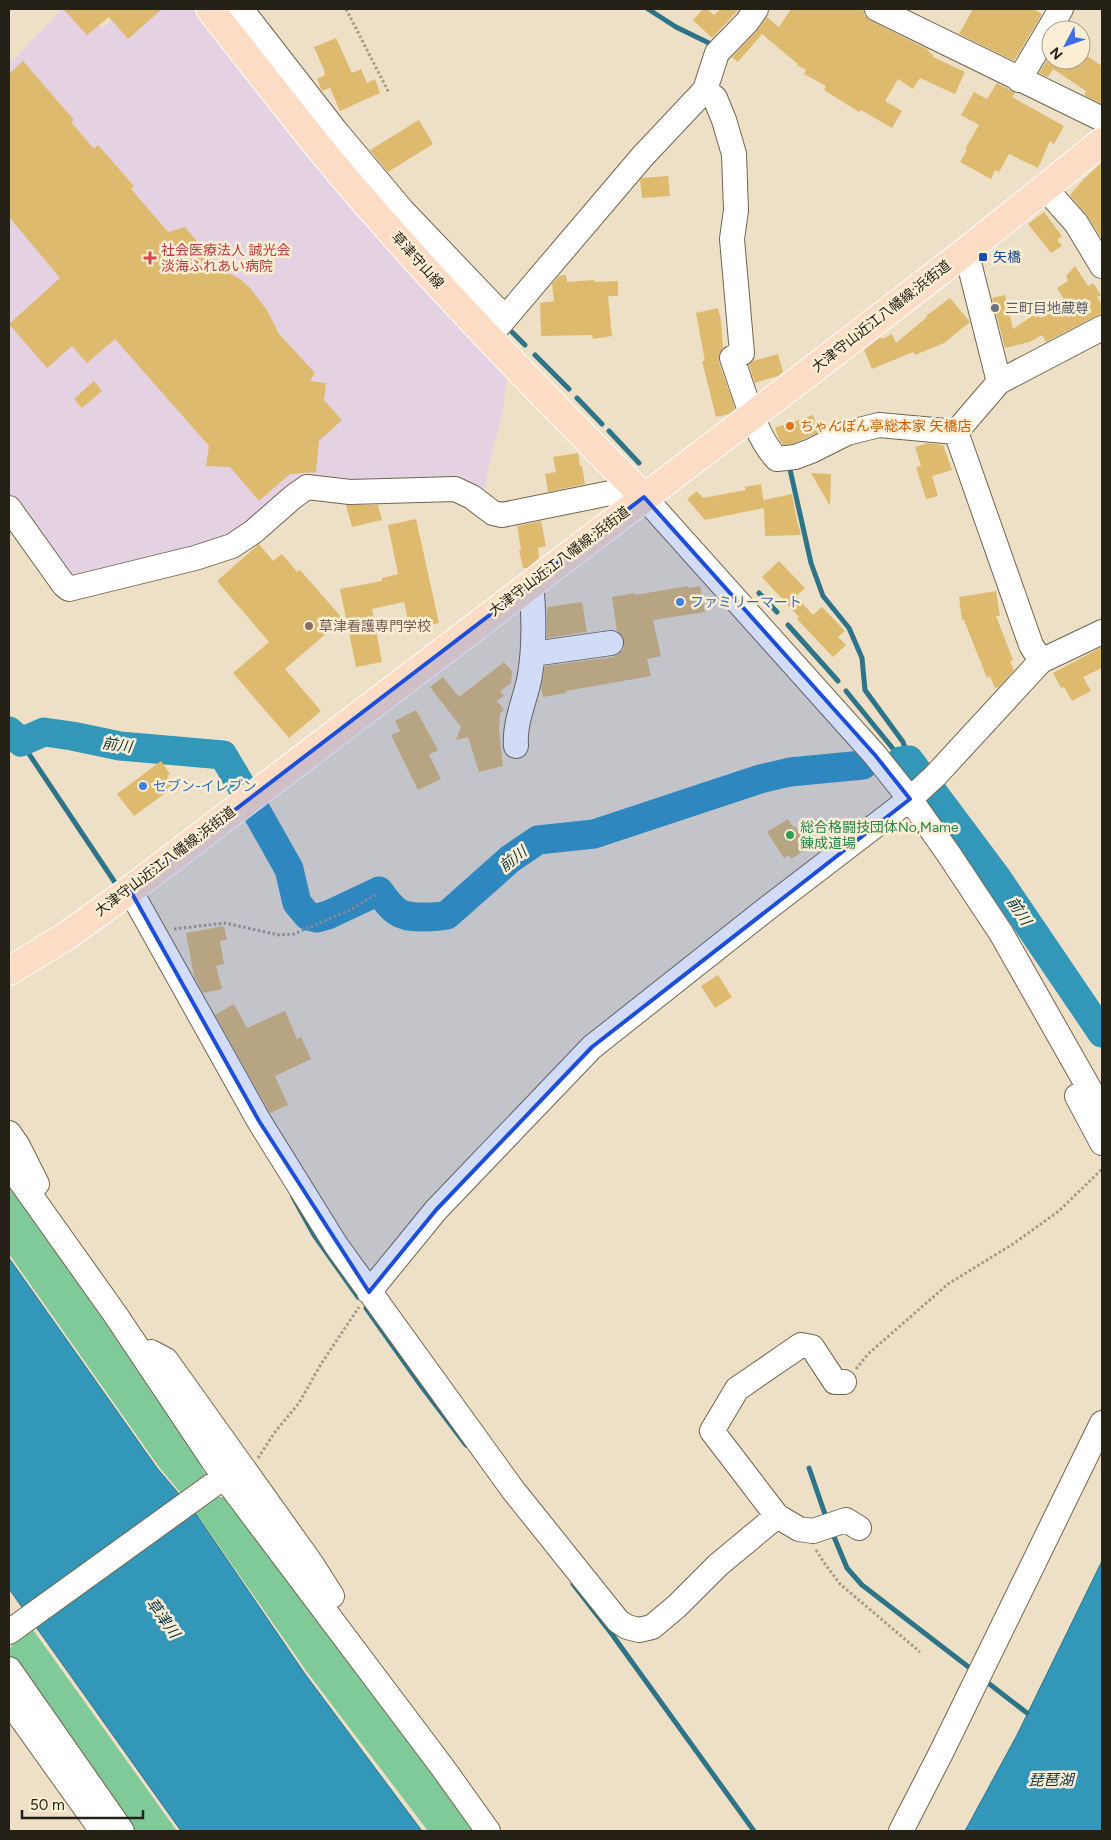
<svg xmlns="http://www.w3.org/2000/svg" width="1111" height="1840" font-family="Figtree,'Noto Sans JP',sans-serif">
  <rect width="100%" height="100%" fill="#ede0c7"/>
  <path fill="#e4d1e1" d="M62,9H81L103,28L124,9H194L269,101L507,377L502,415L489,464L484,495L306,482L239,539L67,583L9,503V65Z"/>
  <path fill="#80c998" d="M9,1179L207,1464L202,1469L206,1474L205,1481L184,1497L159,1467L9,1254Z
    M215,1496L225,1498L230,1496L480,1831H428L307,1672L194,1510Z
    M31,1627L177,1831H132L9,1658C9,1641 19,1637 31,1627Z"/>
  <path fill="#3297b9" stroke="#2e7488" d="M9,1258L157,1468L196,1514L305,1674L422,1831H181L9,1589Z
    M1102,1561V1831H965L1017,1735Z"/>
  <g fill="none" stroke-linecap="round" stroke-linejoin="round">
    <path stroke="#2e7488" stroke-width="5" d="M648,9L676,27L713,45
      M512,332L525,345
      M535,355L569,389
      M577,398L602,424
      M609,431L639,463
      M789,465L811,563L823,596L849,628L862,658L865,690L903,742L909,760
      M759,593L777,612
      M788,625L838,681
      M846,691L903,761
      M21,742L116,884
      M293,1197L314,1235L358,1297
      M366,1308L422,1387L466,1445
      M809,1468L827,1520
      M832,1532L847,1568L862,1585L975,1672
      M573,1584L611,1633L754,1831
      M983,1679L1027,1713"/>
    <path stroke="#3297b9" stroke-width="29" d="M9,731L21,742L44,732L72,736L120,746L223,755L243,789
      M901,761L909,760L921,776
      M932,791L997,878L1102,1033
      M254,807L289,869L297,903L308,916L317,918L328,915L379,891C393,910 398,918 423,917C431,917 439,917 447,915L510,859L538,840L594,834L760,779L790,772L863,765"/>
  </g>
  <path fill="#deba6e" d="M63,9H162L128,39L109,17L87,35Z
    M703,9H707L714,15L720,9H739L712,38L693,20Z
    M791,9H863L865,16L871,21L929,50L928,51L934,56L933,57L965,72L955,94L920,78L913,89L898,79L885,101L902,111L892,128L861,110L859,112L824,90L826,86L804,74L806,70L797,65L798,64L762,34L738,62L732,57L757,31L767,17L779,27Z
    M973,9H1033L1042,14L1014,61L959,34Z
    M336,38L352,73L361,69L367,83L375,79L380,93L340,111L330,88L322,91L317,79L325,75L324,73L325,72L314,47Z
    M1081,52L1102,66V104L1084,95L1086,91L1053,69L1048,77L1039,73L1051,53V60H1081Z
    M23,61L74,120L71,122L94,149L98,145L134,186L131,189L168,232L185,227L218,267L241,280L250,288L267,310L279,334L315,373L310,381L326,383L324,400L342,420L319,441L316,472L290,474L259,501L230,467L206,466L209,446L115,339L87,363L72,346L47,368L9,324L60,278L9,217V74Z
    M997,83L1015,93L1012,97L1064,126L1054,144L1050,141L1038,168L1009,154L999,172L995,170L991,179L960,162L967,150L965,149L979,125L961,115L974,92L987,99Z
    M419,120L433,144L388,172L370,150Z
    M1102,162V239L1086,214L1070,195L1083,180Z
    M668,176L670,196L642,198L640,180L642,178Z
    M1044,212L1062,236L1057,240L1062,246L1051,253L1028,224Z
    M1075,266L1088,286L1093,283L1101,295L1097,297L1102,305V314L1096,316L1046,342L1042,335L1030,342L1005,348L992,298L1005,295L1013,329L1037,313L1040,318L1065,301L1057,288L1068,281L1066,276Z
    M566,275L567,282L594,280L595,282L618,281V296H608L612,336L593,339L592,335L541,336L540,303L554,301L552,284L559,276Z
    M950,298L970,322L944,343L915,355L913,352L872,369L864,350L881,337L882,339L892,334L896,343L927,317L926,316Z
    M718,308L721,320L723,348L719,356V362L735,409L729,414L716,417L702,361H705L696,313Z
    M778,354L783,372L778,376L755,383L749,365L753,361Z
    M94,381L102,391L82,408L74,399Z
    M813,415L819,432L792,444L783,445L779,439L775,428Z
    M928,443L943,445L952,470L932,476L938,496L926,499L916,467L921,466L915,447Z
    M578,453L580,466H582L585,484L548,492L545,474L556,472L553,457Z
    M811,473L831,474L830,506Z
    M761,484L764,503V500L792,494L797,521L801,535L765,536L764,508L705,520L687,499L697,491L703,498L746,490L745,487Z
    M346,505H378L382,520L352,527Z
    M416,519L439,623L410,629L404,602L372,609L382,662L356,667L340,589L382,581V578L398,574L388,525Z
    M541,521L546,546L538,548L539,558L527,568H523L519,550L521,549L517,526Z
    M259,544L273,561L282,554L297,572L300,570L343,619L285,669L321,711L289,738L233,673L269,642L217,581Z
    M779,561L805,588L796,596L813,615L822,607L845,631L838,637L846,645L833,657L797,619L799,617L762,577Z
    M688,586V588L700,586L705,612L653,620L661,656L647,659L651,676L566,691V693L543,697L541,689L545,666L613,657L619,654L624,649V641L622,635L617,631L612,597L635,593V595Z
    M996,591L1000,616H996L1013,660L1010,661L1014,670L999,687L995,688L990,676L987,678L964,620H962L959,597Z
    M582,602L587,632L547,638V607Z
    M1102,647V668L1083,677L1091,691L1072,701L1064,687L1061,688L1053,673Z
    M504,662L512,671L511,683L500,691L504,696L497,701L504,710L500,713L499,731L503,766L479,772L468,737L456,740L461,727L430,687L443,677L459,697Z
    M416,710L438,750L429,755L441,779L418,790L391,735L400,731L395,721Z
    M161,761L170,774L167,776L173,784L167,789L168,791L134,816L117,794Z
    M788,819L793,827L795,826L805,842L801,844L805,850L791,859L789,855L784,858L767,832Z
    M224,926L227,940L220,941L224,964L216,966L222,989L203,993L194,976L186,933Z
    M718,975L732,997L715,1008L701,986Z
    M234,1004L247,1028L285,1011L297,1039L301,1037L311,1059L275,1076L288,1105L270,1113L215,1015Z"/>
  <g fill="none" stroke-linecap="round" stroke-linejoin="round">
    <defs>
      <path id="minor" d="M241,9L335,130L402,210L505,318
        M877,9L1102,119
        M1019,80L1061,9
        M705,90L715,98L724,120L734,154L736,210L732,239L742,353L732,358C743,388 755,437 777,459L795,457L811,451L847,433L879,425L956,432
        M1044,187L1076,223L1102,266
        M966,251L999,382
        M489,337L642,157L705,90L717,53L747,22L756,9
        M644,497L875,755L910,799L950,856L1001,933L1102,1111
        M9,508L64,585L69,589L195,558L232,546L253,532L293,497L307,487L350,492L455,489L472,497L493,513L502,515L635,488
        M533,654L611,643
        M1041,661L1031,645L956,432L999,382L1102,328
        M516,746C514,721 526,699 530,675C535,644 534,613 531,582
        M130,890L259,1121L336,1245L513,1490L618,1621L627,1627L639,1630L652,1627L677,1606L718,1565L777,1516
        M1077,1096L1102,1143
        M9,1133L18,1146L37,1184
        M9,1165L115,1314L224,1477L443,1768L488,1831
        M369,1292L436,1210L592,1047L769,907L910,799L935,776L1041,661L1102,632
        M151,1352L166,1360L311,1563L332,1596
        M844,1382H835L812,1347L801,1345L737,1389L712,1431L777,1516L799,1529L813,1531L846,1520L859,1528
        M9,1632L224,1477
        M9,1669L122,1831
        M9,1701L102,1831
        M901,1831L941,1753L1102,1423"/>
      <path id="major" d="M210,9C247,56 284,104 322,151C422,272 533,385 644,497
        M9,971L68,935L130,890L799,380L969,249L1102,142"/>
    </defs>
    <use href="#minor" stroke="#71654e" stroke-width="26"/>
    <use href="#major" stroke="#fff" stroke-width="30"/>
    <path stroke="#a49a87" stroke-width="3" stroke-dasharray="2.5 2.5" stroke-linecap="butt" d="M346,9L389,93
      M174,929L225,923L279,935L294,934L352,909L375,895
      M856,1369L868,1354L948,1284L1013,1244L1059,1211L1102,1169
      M258,1458L275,1432L299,1403L321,1364L359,1307
      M816,1550L825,1564L840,1584L920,1652"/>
    <use href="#minor" stroke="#fff" stroke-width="24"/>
    <use href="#major" stroke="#fcdcc5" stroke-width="28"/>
  </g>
  <path fill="#1d4ed8" fill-opacity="0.2" stroke="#1d4ed8" stroke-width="4" stroke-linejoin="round" d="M644,497L875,755L910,799L592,1047L436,1210L369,1292L259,1121L130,890Z"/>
  <rect fill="#1a4fb4" stroke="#fbeed4" stroke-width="2" x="978" y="252" width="10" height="10" rx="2.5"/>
  <path fill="#e0444e" stroke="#fbeed4" stroke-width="2" d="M147.5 250.5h5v5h5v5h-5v5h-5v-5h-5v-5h5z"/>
  <circle fill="#6b7280" stroke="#fbeed4" stroke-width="2" cx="995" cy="308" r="5"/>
  <circle fill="#e8710a" stroke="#fbeed4" stroke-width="2" cx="790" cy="426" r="5"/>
  <g fill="#3f7fe0" stroke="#fbeed4" stroke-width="2">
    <circle cx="680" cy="602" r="5"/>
    <circle cx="143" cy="786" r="5"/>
  </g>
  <circle fill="#8d6e63" stroke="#fbeed4" stroke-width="2" cx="309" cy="626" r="5"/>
  <circle fill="#2e9e5b" stroke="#fbeed4" stroke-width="2" cx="790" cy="835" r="5"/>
  <g text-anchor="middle" stroke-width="5" stroke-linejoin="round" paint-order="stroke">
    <g font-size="14" fill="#be3a42" stroke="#fbeed4" text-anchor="start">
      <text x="161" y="255">社会医療法人 誠光会<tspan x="161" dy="16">淡海ふれあい病院</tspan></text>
    </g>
    <g font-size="14" fill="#164399" stroke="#fbeed4" text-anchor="start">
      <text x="993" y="262">矢橋</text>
    </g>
    <g font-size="14" fill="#262117" stroke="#fbeed4">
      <text transform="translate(418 260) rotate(48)" y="5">草津守山線</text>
      <text transform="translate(881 316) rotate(-38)" y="5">大津守山近江八幡線;浜街道</text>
      <text transform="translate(559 561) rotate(-37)" y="5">大津守山近江八幡線;浜街道</text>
      <text transform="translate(165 861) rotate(-37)" y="5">大津守山近江八幡線;浜街道</text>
    </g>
    <g font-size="14" fill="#5b616d" stroke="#fbeed4" text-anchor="start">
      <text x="1005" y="313">三町目地蔵尊</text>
    </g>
    <g font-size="14" fill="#c56008" stroke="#fbeed4" text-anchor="start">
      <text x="800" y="431">ちゃんぽん亭総本家 矢橋店</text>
    </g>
    <g font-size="14" fill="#366cbe" stroke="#fbeed4" text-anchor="start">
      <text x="690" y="607">ファミリーマート</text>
      <text x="153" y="791">セブン-イレブン</text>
    </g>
    <g font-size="14" fill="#785e54" stroke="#fbeed4" text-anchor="start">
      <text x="319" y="631">草津看護専門学校</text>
    </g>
    <g font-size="14" fill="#27864d" stroke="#fbeed4" text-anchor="start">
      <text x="800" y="832">総合格闘技団体No,Mame<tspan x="800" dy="16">錬成道場</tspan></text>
    </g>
    <g font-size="15" font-style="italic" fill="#073544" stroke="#fbeed4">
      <text transform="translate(117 745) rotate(8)" y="5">前川</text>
      <text transform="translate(513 859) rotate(-38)" y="5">前川</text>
      <text transform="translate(1019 911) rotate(56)" y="5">前川</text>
      <text transform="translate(163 1618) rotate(54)" y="5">草津川</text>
      <text x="1051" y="1785">琵琶湖</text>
    </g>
  </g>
  <rect width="1111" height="1840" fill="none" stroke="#262117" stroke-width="20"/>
  <g transform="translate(1066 45) rotate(229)"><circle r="24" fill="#fbeed4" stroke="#a69c88"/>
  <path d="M0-4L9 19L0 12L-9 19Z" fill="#3e6edf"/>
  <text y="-8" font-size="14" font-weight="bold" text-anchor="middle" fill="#262117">N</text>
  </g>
  <path d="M22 1810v8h121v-8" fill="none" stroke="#262117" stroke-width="2.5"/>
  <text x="30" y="1810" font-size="15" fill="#262117" stroke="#fbeed4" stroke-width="4" paint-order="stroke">50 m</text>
</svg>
